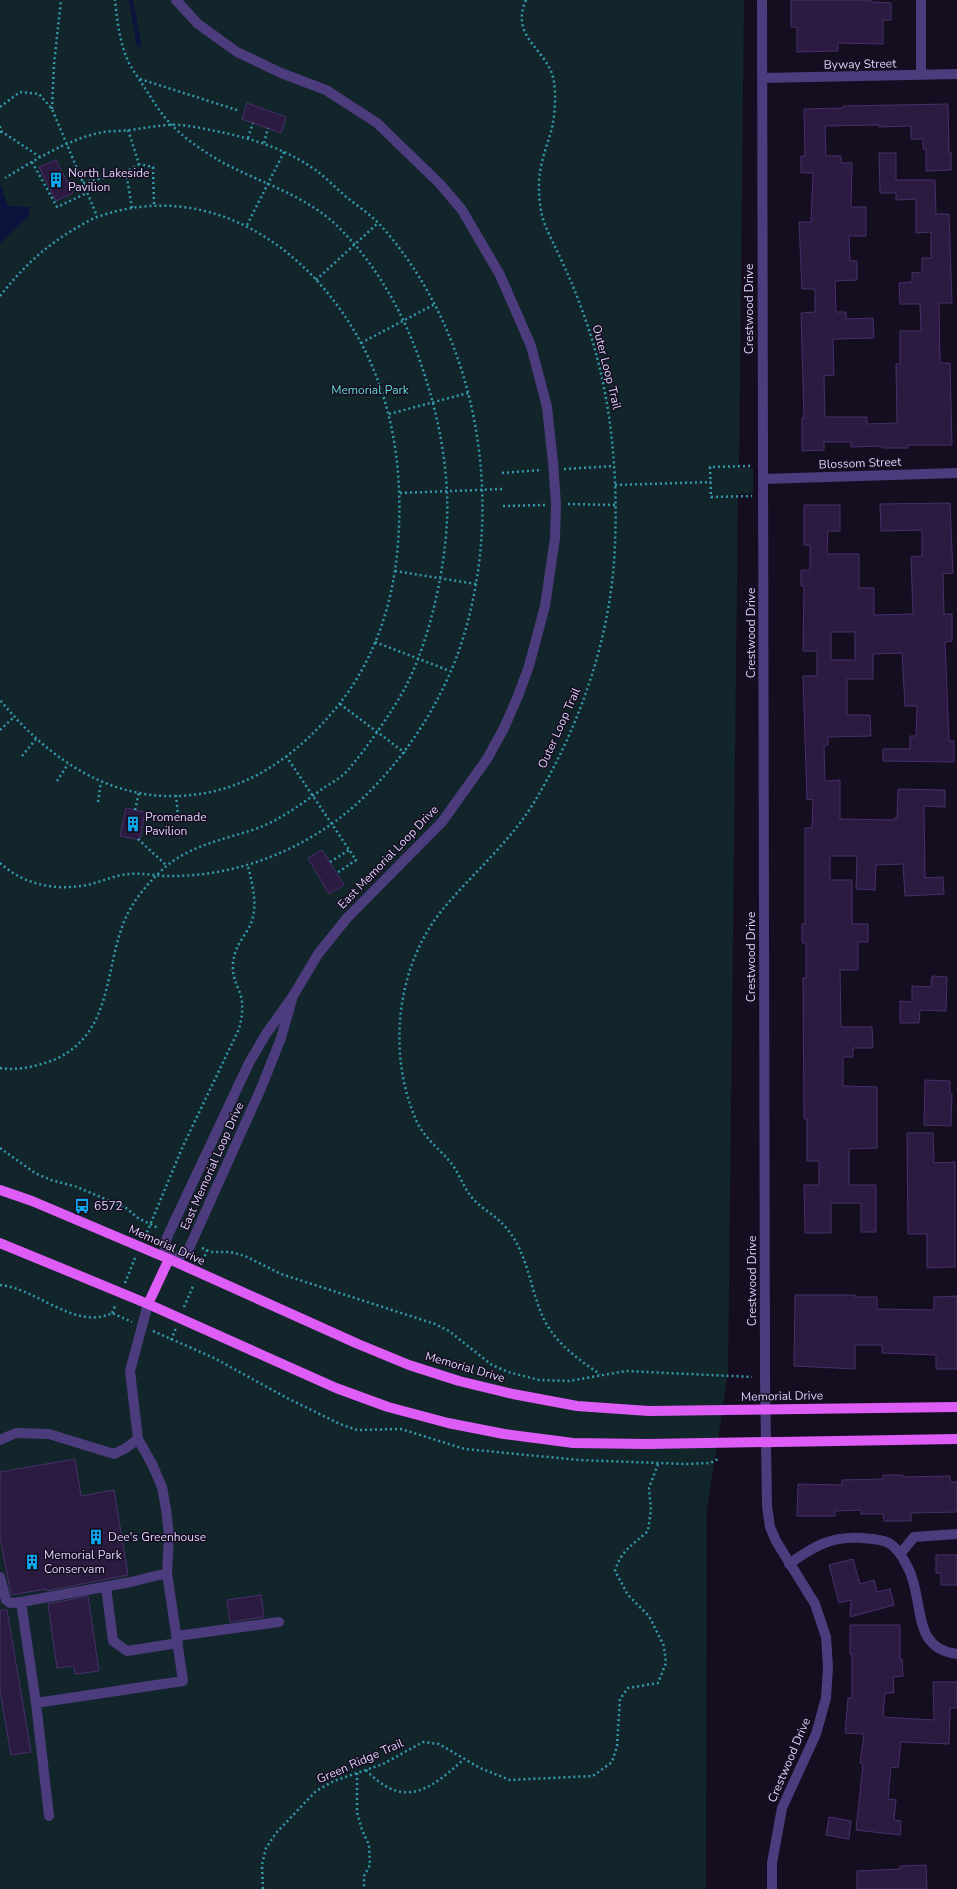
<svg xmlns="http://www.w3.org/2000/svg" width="957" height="1889" font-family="'Nunito Sans',sans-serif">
  <rect width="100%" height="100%" fill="#150e20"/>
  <path fill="#12252a" d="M0,0H744L739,468H753V493L738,494L728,1373L707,1509L706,1889H0Z"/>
  <path fill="#0c133c" d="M0,183L8,206L30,207L28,217L0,243Z"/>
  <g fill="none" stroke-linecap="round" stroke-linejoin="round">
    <path stroke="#0c133c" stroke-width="4.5" d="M131,0L139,45"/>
  </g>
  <path fill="#2b1b40" stroke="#472f6b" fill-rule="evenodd" d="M791,0H871V2L891,3V20H883V44L838,43V51L797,52V27H791Z
    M247,103L286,117L281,133L242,119Z
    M948,104L949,153L951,152V170L926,171V149H923V139H911V126L879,127V125L825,126L826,156H841V163H852L851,207H866V236H849L850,261H857V280L835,281L836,312H846V319L873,318L874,338L833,339L834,375L824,376L825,417H867V424L897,423L896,364H900V331H921L920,304H900L899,283L912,282V273L922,272V258H931V232L916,233V199L896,200V193H880L879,153H896V180H935L936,214H949L952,303H939L940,363H950L952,445H908V448H882L881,446L851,447V442H824V450L802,451V418H804L801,313L815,312V289H802L799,222H811L813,173H801V156H805L804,109L843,108V106Z
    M56,160L73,193L56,201L39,167Z
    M950,503L953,573L943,574L944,614H952V641L945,642L949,741H954V762L883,761V749H910V736H916L917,706H905L902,653L873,654V679H847V715H870L871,736L828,737V745L824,746L825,781L840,780V819L894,820V818H897L898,789L945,790V807L924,806L925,878L943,877L944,894L905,896L903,864L876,865L875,890L856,889L857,856H830V880H852V924H868V942H858V970H840L841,1027H872L873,1048H853V1057H843V1086L877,1087V1148L849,1149V1185H876V1232H861V1203H831V1233H805L804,1185H819V1161H807V1119H804L803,978H806V943H802V924H805V828H812L813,799L807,800L803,676H817V651H803L804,586H801V570H810V545H804V505H840V531H828L827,554H859V588H874V615L913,614L911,557L922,556V530L881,531L880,504ZM831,632H855V660H831Z
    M126,808L145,812L140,840L120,836Z
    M322,850L344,885L329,894L308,858Z
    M932,976L947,977L946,1011L920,1010L919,1023H900V1001L912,1002V986L931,987Z
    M925,1080L950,1081V1094H952L951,1126L924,1125Z
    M907,1133H933L934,1163L955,1162V1267L927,1268V1234H908Z
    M795,1295H855V1297H877V1309L934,1310V1297L957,1296V1369H936V1355L882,1353V1345H855V1369L794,1366Z
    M75,1459L81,1496L114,1490L128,1575L46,1591V1589L11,1595L0,1537V1472Z
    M883,1475H903V1477L950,1476V1482H957V1512L911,1513V1521H884L883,1514H861V1510L835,1511V1516H797L798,1484L842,1485V1480L883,1479Z
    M936,1555H957V1585H941V1573H936Z
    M853,1559L860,1584L874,1580L877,1592L890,1589L894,1605L850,1617L851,1600L839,1603L829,1565Z
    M261,1595L264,1617L230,1622L227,1600Z
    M88,1596L99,1671L75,1674L74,1666L57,1668L48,1604Z
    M0,1610H7L31,1752L11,1755L0,1691Z
    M850,1625H900V1659H902L903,1676L893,1677L894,1693H885L883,1717L934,1720L933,1682H957V1708H950L949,1744L901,1742L898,1768L891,1767L888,1799L896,1800L894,1820L901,1821L900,1835L856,1830L863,1764L860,1763L864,1734L845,1733L848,1698H852V1654H850Z
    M829,1817L851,1821L849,1839L826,1835Z
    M926,1865L927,1889H857V1871L900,1869V1866Z"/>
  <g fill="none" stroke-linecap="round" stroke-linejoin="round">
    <path stroke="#3499ac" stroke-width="2.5" stroke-dasharray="2 3" stroke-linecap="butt" d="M526,0C509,39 549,49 554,82C556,96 555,115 552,128C548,143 542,157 540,172C538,185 539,198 541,211C544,226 552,240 558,253C567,272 575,290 582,310C610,384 618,465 615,544C612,635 580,727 533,804C509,843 472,874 443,909C396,966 387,1053 416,1120C425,1140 442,1150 454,1167C461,1178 465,1190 474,1200C485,1211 497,1216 508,1230C527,1253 530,1287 542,1315C553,1341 577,1359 600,1374
      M140,79L240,111
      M0,107L20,92L39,94L52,109L97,216
      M52,109L54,64L61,0
      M0,126V133
      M128,130L139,164L153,167L154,204
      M1,131L40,157
      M248,138L253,123
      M264,143L268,128
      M32,162L57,207L87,193
      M83,183L126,172
      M132,208L126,172L139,164
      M247,225L284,152
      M316,280L378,223
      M0,296C22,268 46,245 78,227C85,223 92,218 100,216C209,179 308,246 360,341C397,409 405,487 396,563C389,618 368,672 331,714C300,750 261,780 215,791C126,812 54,766 0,700
      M361,343L435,304
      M389,414L468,393
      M750,466L710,467L711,497L752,496
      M564,469L614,466
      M502,473L541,470
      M615,485L711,482
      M400,493L503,489
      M568,504L616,505
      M503,506L545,505
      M395,571L476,584
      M375,642L450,671
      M340,704L405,753
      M0,730L14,717
      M22,756L36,739
      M286,756L356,860L337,873
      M57,781L68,764
      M176,795L178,816
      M98,802L101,782
      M135,810L139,792
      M138,839L167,866
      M330,862L349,850
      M0,863C24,885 56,891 87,885C101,882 115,875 129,874C141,873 153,875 165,876C242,878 320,844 372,789C409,751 438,706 457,656C508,515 482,341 383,228C372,215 357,206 344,195C335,187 326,178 317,171C285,148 248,137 210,130C197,127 181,124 167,125C155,126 143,128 131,130C122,131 112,131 103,132C68,139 35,160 5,178
      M0,1068C19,1071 38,1066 56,1059C114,1032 104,966 126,917C134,900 147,884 161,871C188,845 224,840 258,828C282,819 304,802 325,787C333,782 342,777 348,770C366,749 392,712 405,688C432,636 450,551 447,493C445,450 436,408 422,367C404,313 375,261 333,222C300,193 258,182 220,161C203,151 182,137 169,122C159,112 152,98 144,87C138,77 130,67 126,56C119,38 117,19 115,0
      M0,1148L35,1173L51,1180L77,1187L126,1208L138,1218L158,1228
      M145,1237L183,1146L239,1029C242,1017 244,1005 240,993C236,983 232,975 233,964C234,950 240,942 247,931C260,910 253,888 248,866
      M202,1248L211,1252H230L245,1256L281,1274L435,1324L449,1331L492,1365L508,1372L539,1380L569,1381L626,1371L752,1377
      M203,1261L207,1250
      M125,1283L135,1258
      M0,1285C36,1288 76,1331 112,1313L132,1322
      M184,1307L194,1284
      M112,1313L116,1304
      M153,1331L214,1358L287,1398L340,1424L357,1430L401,1429L465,1449L579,1460L686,1464L710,1463L720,1458
      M171,1340L176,1328
      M366,1770C404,1810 430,1790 464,1759
      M357,1773V1812L362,1830L369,1845L370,1865L364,1876V1889
      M263,1889L262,1865L266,1848L276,1833L316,1791L334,1781L383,1764L423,1742L439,1744L480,1768L510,1780L593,1776L612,1762L617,1746L620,1699L628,1688L658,1683L666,1663L664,1646L649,1616L628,1595L615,1571C621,1550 633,1545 648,1531L651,1510L649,1488L658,1464"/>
    <path stroke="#4c3c7d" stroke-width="10" d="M176,0L198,24L237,52L281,73L326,90L377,123L440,184L462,210L500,275L531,346L547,407L553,462L556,504L555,538L545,606L529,666L518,696L504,728L487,759L442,822L347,918L318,954L293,996L266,1034L249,1063L169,1233L164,1245L169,1259L187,1253L262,1086L281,1038L293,996
      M762,0L765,1378L767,1506L770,1527L776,1541L815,1604L826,1637L828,1667L826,1698L816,1734L782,1808L772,1863V1889
      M921,0V75
      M763,78L957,74
      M763,479L957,473
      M0,1440L16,1433L49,1434L114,1454L126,1448L138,1439
      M901,1553L914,1537L957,1534
      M789,1564C814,1546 831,1536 862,1538C871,1539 881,1539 889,1543C897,1548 902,1556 906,1564C908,1568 911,1573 912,1578C923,1608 914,1649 957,1654
      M0,1577L6,1600L10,1603L21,1602
      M106,1587L113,1641L127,1651L178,1643
      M177,1636L279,1622
      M36,1703L183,1681L167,1573L169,1536L166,1509L162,1487L152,1464L138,1439L130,1371L148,1304
      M49,1816L36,1703L21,1602L131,1582L167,1573"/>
    <path stroke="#de5df6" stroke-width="10" d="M0,1190L32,1201L169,1259L358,1344L409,1365L459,1381L513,1394L577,1406L649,1411L957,1407
      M0,1243L148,1304L336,1388L388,1407L448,1423L504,1434L573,1443L647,1444L957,1439
      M148,1304L169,1259"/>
  </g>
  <defs>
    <symbol id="building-bare" viewBox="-9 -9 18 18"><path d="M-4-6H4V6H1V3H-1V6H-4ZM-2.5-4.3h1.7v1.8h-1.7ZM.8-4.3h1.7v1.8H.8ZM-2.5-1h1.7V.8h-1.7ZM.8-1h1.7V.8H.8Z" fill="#0da6ec" stroke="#150e20" stroke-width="2.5" paint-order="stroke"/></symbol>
    <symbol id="bus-bare" viewBox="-9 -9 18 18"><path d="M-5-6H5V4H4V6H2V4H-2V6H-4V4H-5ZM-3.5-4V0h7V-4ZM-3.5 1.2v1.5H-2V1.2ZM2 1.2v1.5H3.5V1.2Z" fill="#0da6ec" stroke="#150e20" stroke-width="2.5" paint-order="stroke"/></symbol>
  </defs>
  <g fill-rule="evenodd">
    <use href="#building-bare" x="45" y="169" width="22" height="22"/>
    <use href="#building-bare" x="122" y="813" width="22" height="22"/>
    <use href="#bus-bare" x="71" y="1195" width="22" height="22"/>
    <use href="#building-bare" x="85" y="1526" width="22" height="22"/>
    <use href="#building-bare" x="21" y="1551" width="22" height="22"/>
  </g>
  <g text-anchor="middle" stroke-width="3" stroke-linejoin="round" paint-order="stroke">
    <g font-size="12" fill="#dfd0fc" stroke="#150e20">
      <text transform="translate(860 64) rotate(-1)" y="4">Byway Street</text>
      <text transform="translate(749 309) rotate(-90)" y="4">Crestwood Drive</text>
      <text transform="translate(607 367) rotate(76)" y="4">Outer Loop Trail</text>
      <text transform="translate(860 463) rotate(-2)" y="4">Blossom Street</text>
      <text transform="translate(751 633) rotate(-90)" y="4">Crestwood Drive</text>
      <text transform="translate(559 728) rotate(-66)" y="4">Outer Loop Trail</text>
      <text transform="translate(388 857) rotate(-46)" y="4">East Memorial Loop Drive</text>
      <text transform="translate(751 957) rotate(-90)" y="4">Crestwood Drive</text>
      <text transform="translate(212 1166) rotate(-66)" y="4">East Memorial Loop Drive</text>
      <text transform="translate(167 1245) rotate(24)" y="4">Memorial Drive</text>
      <text transform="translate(752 1281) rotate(-90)" y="4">Crestwood Drive</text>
      <text transform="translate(465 1367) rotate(16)" y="4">Memorial Drive</text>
      <text transform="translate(782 1396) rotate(-1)" y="4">Memorial Drive</text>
      <text transform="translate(789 1760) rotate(-67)" y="4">Crestwood Drive</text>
      <text transform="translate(360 1761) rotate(-24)" y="4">Green Ridge Trail</text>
    </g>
    <g font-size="12" fill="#dfd0fc" stroke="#150e20" text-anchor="start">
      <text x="68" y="177">North Lakeside<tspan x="68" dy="14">Pavilion</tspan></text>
      <text x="145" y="821">Promenade<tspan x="145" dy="14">Pavilion</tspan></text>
      <text x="94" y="1210">6572</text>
      <text x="108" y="1541">Dee's Greenhouse</text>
      <text x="44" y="1559">Memorial Park<tspan x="44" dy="14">Conservam</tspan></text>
    </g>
    <g font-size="12" fill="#60d8d4" stroke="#150e20">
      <text x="370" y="394">Memorial Park</text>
    </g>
  </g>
</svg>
